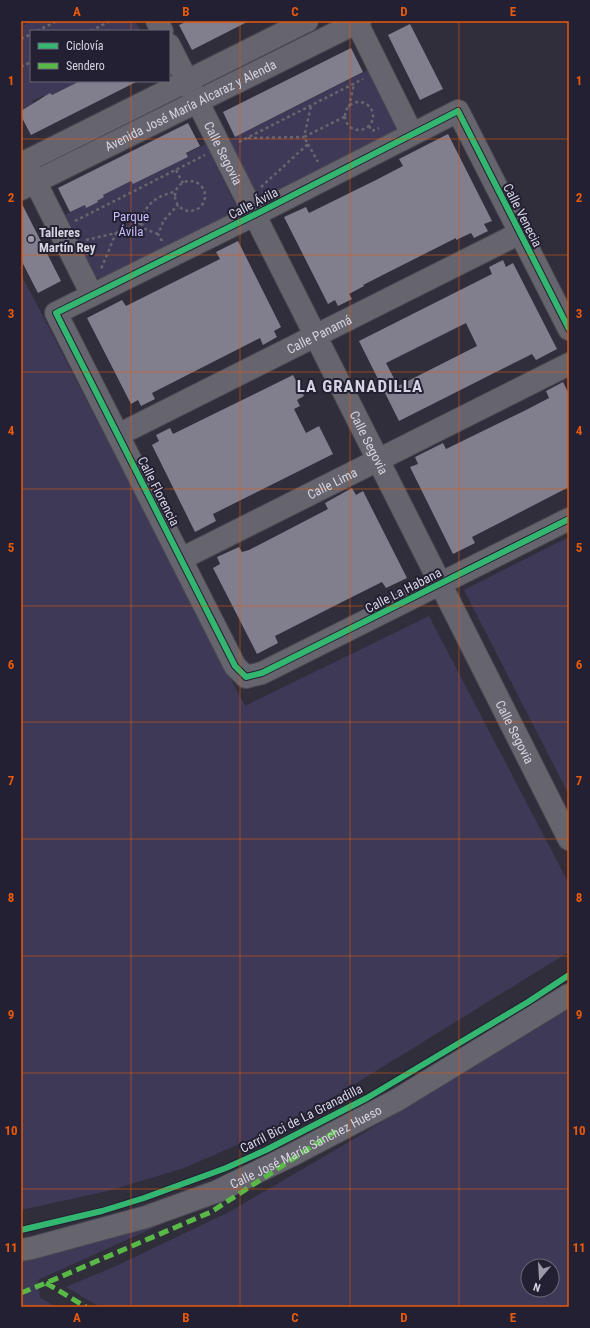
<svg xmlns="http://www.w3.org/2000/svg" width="590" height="1328" font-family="'Roboto Condensed',sans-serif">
  <rect width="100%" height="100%" fill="#302e3a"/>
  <path fill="#3e3957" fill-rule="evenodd" d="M31,21H135L141,31H31V81H80L52,95L50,93L44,97L43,96L32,101L34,104L21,111V26Z
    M370,69L399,129L262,200H260L229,140Z
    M206,144L237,208L235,214L103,279L96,277L64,215L85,205L98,202L97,201L103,197V195L131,181L133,184C158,172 180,155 206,144Z
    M21,274L245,706L429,616L569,884V952L337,1095L267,1132L184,1168L108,1191L21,1210Z
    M569,537V795L464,590Z
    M569,1009V1307H100L66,1287L116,1266L229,1212L342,1146ZM528,1266H552V1290H528Z
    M175,1218L38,1280L40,1298L57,1307H21V1259Z"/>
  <path fill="#817f8e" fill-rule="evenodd" d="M188,21H249L192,50L179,25Z
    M410,24L443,89L420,100L388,35Z
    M351,48L363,72L235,137L223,112Z
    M80,81H138L31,135L21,116V111L50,93L52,95Z
    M188,123L200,146L186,153L188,157L133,184L131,181L103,195L104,197L97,201L98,202L86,208L85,205L70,212L58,188Z
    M448,134L492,221L484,224L488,231L474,238L471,233L456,240V238L363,285L364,286L349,294L352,299L338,306L335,300L328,304L284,217L306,207L309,213L376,180L403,166L399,159Z
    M21,202L61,281L38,293L21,260Z
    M238,241L281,327L274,331L277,337L263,345L260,338L152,393L155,399L141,406L138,400L131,404L87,318L122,300L126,306L220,259L216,252Z
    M503,260L506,267L513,263L557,349L536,360L532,354L399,421L359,341L492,274L489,267ZM466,323L477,346L398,386L386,363Z
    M293,375L304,396L297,400L300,406L294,409L306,433L319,426L333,454L213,514L216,521L195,532L152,445L159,441L156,435L170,428L173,434Z
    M563,382L569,394V487L472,537L475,543L453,554L410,467L418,464L415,457L443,443L446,449L526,410L549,398L546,391Z
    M352,488L356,495L363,491L407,578L386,588L382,582L348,599L275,636L278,643L257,654L213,568L220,564L217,557L239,547L242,552L249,550L328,509L325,503Z"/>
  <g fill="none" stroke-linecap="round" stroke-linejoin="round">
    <defs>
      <g id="minor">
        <path d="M157,21L162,31"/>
        <path d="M356,21L412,134"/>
        <path id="s1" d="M169,45L569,839"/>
        <path d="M21,164L307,21"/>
        <path d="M29,169L92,295"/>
        <path id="s2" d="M21,189L360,21"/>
        <path d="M569,329L458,111L254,215L56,313L235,666L246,677L262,673L569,519"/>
        <path id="s3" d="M118,435L520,233"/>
        <path id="s4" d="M181,559L569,364"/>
        <path id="s5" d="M21,1250L32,1248L146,1217L218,1191L292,1155L397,1100L569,995"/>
      </g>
    </defs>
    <use href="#minor" stroke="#4a4953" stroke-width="24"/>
    <path stroke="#67666f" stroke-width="2.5" stroke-dasharray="3 3" stroke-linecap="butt" d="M37,31L57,21
      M91,31L110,21
      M21,39L31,34
      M21,67L31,62
      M345 116a14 14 0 1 1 28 0a14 14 0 1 1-28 0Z
      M349,107L354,84
      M369,126L372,131L379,128
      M248,138L304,137L311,106
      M239,142L363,79
      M308,144L318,162
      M176,170L183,183
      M175 196a15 15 0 1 1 30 0a15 15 0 1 1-30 0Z
      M261,187L308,144L304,137L346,116
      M75,221L205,155
      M116,233L141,223
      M158,234L145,229L141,223C144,204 158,195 175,192
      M86,240L116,233L101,269
      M162,241L158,234L164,220L178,205"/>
    <use href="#minor" stroke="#66646d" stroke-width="22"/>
    <path stroke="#58b947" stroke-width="5" stroke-dasharray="10 5" stroke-linecap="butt" d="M46,1283L86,1307
      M21,1293L46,1283L211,1212L336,1131"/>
    <defs>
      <path id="cycleway" d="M569,329L458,111L254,215L56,313L235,666L246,677L262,673L569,519
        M21,1230L102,1211L144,1198L226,1168L266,1150L367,1098L528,1002L569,975"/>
    </defs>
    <use href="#cycleway" stroke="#232033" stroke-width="8"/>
    <use href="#cycleway" stroke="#33b770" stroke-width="6"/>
  </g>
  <path fill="none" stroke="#e8590c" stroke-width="1" stroke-opacity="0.55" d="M131,21V31M240,21V1307M350,21V1307M459,21V1307M131,81V1307M21,139H569M21,255H569M21,372H569M21,489H569M21,606H569M21,722H569M21,839H569M21,956H569M21,1073H569M21,1189H569"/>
  <circle fill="#9b9aa7" stroke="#232033" stroke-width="1.5" cx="31" cy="239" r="4"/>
  <g text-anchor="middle" stroke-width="4" stroke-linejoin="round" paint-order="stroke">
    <g font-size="13" fill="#d5d4e1" stroke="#232033">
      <text dy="5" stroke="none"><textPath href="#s2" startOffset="189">Avenida José María Alcaraz y Alenda</textPath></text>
      <text dy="5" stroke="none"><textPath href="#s1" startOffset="121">Calle Segovia</textPath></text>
      <text transform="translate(253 203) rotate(-27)" y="5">Calle Ávila</text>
      <text transform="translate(523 215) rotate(63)" y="5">Calle Venecia</text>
      <text dy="5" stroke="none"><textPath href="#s3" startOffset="225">Calle Panamá</textPath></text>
      <text dy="5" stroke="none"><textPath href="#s1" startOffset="445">Calle Segovia</textPath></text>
      <text dy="5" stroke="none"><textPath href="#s4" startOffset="169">Calle Lima</textPath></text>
      <text transform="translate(159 491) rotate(63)" y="5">Calle Florencia</text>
      <text transform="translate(403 590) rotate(-27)" y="5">Calle La Habana</text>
      <text dy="5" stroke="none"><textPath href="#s1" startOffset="769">Calle Segovia</textPath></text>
      <text transform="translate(301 1118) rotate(-27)" y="5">Carril Bici de La Granadilla</text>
      <text dy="5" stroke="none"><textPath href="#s5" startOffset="304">Calle José María Sánchez Hueso</textPath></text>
    </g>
    <g font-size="13" fill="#c6bef9" stroke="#232033">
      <text x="131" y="221">Parque<tspan x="131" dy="15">Ávila</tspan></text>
    </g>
    <g font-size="13" font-weight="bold" fill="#d5d4e1" stroke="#232033" text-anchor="start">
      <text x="39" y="237">Talleres<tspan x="39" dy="15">Martín Rey</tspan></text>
    </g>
    <g font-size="17" font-weight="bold" letter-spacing="1" fill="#d5d4e1" stroke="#232033">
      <text x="360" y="392">LA GRANADILLA</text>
    </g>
  </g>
  <rect width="590" height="1328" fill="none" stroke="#232033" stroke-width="44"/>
  <rect x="30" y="30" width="140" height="52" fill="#232033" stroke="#6a6879"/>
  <rect x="38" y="43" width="20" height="6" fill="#33b770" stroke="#6a6879"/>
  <text x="66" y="50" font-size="12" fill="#d5d4e1">Ciclovía</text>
  <rect x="38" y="63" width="20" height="6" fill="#58b947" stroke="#6a6879"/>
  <text x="66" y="70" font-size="12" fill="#d5d4e1">Sendero</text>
  <g transform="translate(540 1278) rotate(198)"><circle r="19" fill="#232033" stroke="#6a6879"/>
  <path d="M0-3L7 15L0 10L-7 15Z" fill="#9b9aa7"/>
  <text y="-6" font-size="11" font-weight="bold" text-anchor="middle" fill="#d5d4e1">N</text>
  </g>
  <rect x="22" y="22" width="546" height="1284" fill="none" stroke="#e8590c" stroke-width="1.5"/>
  <g font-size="13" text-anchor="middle" font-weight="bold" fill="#e8590c">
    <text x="77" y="16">A</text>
    <text x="186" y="16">B</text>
    <text x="295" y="16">C</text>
    <text x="404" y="16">D</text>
    <text x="513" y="16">E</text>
    <text x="11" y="85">1</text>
    <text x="579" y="85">1</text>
    <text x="11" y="202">2</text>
    <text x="579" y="202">2</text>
    <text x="11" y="318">3</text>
    <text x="579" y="318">3</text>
    <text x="11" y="435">4</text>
    <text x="579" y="435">4</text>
    <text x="11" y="552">5</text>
    <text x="579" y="552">5</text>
    <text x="11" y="669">6</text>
    <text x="579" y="669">6</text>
    <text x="11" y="785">7</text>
    <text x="579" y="785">7</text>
    <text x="11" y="902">8</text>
    <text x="579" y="902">8</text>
    <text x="11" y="1019">9</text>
    <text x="579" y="1019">9</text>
    <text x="11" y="1135">10</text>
    <text x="579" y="1135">10</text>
    <text x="11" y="1252">11</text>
    <text x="579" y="1252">11</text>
    <text x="77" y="1322">A</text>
    <text x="186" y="1322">B</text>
    <text x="295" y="1322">C</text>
    <text x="404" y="1322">D</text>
    <text x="513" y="1322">E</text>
  </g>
</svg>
